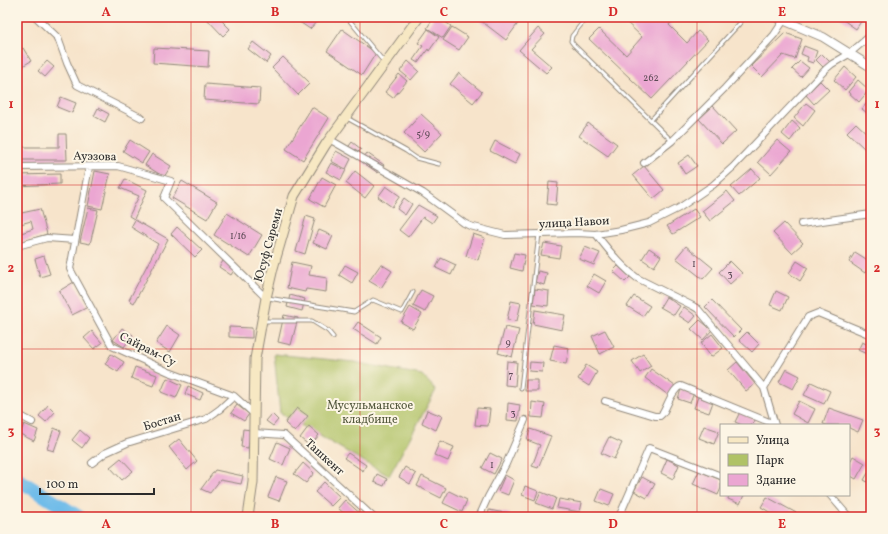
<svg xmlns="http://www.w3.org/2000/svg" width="888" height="534" font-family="Vollkorn,serif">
  <rect width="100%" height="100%" fill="#fcf5e5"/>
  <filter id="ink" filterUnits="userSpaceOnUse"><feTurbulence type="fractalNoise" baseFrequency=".025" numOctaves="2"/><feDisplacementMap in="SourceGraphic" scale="8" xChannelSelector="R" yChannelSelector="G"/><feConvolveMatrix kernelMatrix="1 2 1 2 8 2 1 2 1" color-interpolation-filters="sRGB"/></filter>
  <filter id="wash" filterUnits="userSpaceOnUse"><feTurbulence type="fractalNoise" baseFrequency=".012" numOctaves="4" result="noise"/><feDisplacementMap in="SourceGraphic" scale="16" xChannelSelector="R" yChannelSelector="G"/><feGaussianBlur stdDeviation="0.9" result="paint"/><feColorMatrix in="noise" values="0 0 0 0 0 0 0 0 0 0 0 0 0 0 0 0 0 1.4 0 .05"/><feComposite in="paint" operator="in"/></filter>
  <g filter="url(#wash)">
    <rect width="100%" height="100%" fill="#f7e4cb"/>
    <path fill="#b0c266" stroke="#6e7648" d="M274,354L354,362L422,375L436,390L389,476L280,413Z"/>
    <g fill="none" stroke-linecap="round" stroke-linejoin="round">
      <path stroke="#70bce9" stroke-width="14" d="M17,479L79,517"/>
    </g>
    <g id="blocks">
      <path fill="#eba6d2" d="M205,17H218L230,29L223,36Z
        M292,17H315V18L318,20L310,29Z
        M434,17H438L451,26L443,38L427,28Z
        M476,17H521L522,18L506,40Z
        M621,17H666L671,22L669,25L687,43L698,31L708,40L652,99L589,39L599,29L626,55L642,37Z
        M839,17H858L862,20L856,29Z
        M452,27L468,37L459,50L443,40Z
        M538,28L545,34L531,49L552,67L546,73L519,50Z
        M342,29L376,53L362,75L327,51Z
        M428,29L439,37L429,51L428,49L418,63L413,60L423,46L418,43Z
        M785,33L802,39L795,59L783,55L762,77L751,66Z
        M253,42L271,56L266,63L248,49Z
        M804,46L817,51L813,63L807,61L808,57L801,54Z
        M23,48L31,61L21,67L17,60V52Z
        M154,48L209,51L208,67L153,63Z
        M822,54L830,62L824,68L816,60Z
        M283,57L310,83L298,95L272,68Z
        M47,61L54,67L45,77L38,71Z
        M408,61L419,71L411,80L400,71Z
        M800,61L809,68L801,77L792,69Z
        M845,67L856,77L845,90L834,80Z
        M459,73L482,92L473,103L450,84Z
        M399,74L407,81L393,98L385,92Z
        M858,80L869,90L859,102L848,92Z
        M820,81L829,90L814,104L806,95Z
        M205,84L260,88L259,104L204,100Z
        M61,97L76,103L72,113L57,107Z
        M871,98V116L862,109Z
        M806,103L815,110L803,126L794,118Z
        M713,106L736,131L722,144L699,119Z
        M312,107L329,118L303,160L286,149Z
        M98,108L109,114L105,122L94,116Z
        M421,114L442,133L424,152L404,133Z
        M792,121L800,128L790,141L782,134Z
        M588,123L617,144L608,156L579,136Z
        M856,123L871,137V145L866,150L847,132Z
        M59,134H66L67,160H21V147H59Z
        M130,140L149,152L142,163L123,151Z
        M777,140L791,152L771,174L758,162Z
        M495,141L520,154L515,164L490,151Z
        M352,142L361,149L359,152L355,149L351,153L346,150Z
        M336,151L351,159L346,169L331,161Z
        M367,153L384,165L378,173L361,161Z
        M152,154L171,166L164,177L145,165Z
        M689,155L697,166L685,174L678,163Z
        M331,163L346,170L341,180L326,172Z
        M644,166L664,190L653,199L633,175Z
        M752,169L760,178L739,196L731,187Z
        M95,171L110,174L102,209L88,206Z
        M355,171L374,186L365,198L346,183Z
        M60,174V184L17,186V175Z
        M322,177L336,185L324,207L310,199Z
        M125,179L147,190L134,219L129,216L139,196L120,188Z
        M182,181L217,202L207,219L172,198Z
        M549,182L558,183L556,205L547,204Z
        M386,186L400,196L392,207L378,197Z
        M727,191L735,201L710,221L702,211Z
        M404,198L412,204L405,215L397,209Z
        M418,205L437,216L432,223L423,217L408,237L399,230Z
        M88,208L98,210L90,244L80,242Z
        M40,209L47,234L20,242L18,234L33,229L31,221L17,225V214Z
        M694,209L700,217L673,234L667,226Z
        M227,213L262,235L249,257L214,235Z
        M306,216L315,219L305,254L296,251Z
        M135,220L168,239L134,303L129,300L158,244L131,227Z
        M784,223L803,243L792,253L773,233Z
        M177,227L202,250L195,257L171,234Z
        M319,230L333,236L327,249L313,243Z
        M473,234L485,238L478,260L466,256Z
        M544,243L561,246L559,258L541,255Z
        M686,246L713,268L703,279L676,258Z
        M585,247L600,253L594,265L579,259Z
        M649,248L661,256L654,267L642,259Z
        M855,252L871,262L865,273L849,262Z
        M514,253L525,255L522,271L510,268Z
        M44,256L50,274L40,277L35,259Z
        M225,258L237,266L231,275L219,267Z
        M441,258L456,265L451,275L436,268Z
        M730,261L742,273L730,284L719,272Z
        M797,261L808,268L800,281L789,273Z
        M292,262L311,266L309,275L327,278L326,292L306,289L305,292L287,288Z
        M381,264L392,271L381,288L369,281Z
        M345,265L358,272L352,283L339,275Z
        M618,266L630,277L625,282L613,271Z
        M538,271L547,273L544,285L535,282Z
        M594,274L606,281L599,293L587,286Z
        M74,282L88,307L72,315L59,291Z
        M535,289L549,291L548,306L533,304Z
        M421,290L433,296L425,312L413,306Z
        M776,291L788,297L782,310L770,305Z
        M290,295L305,299L302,311L287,307Z
        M634,296L650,306L643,316L627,306Z
        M666,297L680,306L674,315L660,307Z
        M712,300L741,330L734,337L705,307Z
        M511,301L521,303L517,321L507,320Z
        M410,307L422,314L413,329L401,322Z
        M684,307L696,316L690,323L678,315Z
        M535,310L565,315L562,330L533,324Z
        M284,315L298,318L291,345L278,342Z
        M700,320L712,330L703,340L691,329Z
        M358,322L381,337L377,344L353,329Z
        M167,326L180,335L170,352L156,343Z
        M229,327L252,328V338L229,337Z
        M505,327L519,330L512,357L498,353Z
        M122,328L133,335L124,347L113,340Z
        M605,330L614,347L600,354L592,336Z
        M92,331L102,343L94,349L84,338Z
        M747,332L759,344L752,352L739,340Z
        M712,334L723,348L711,357L701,343Z
        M862,342L871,346V356L858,350Z
        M554,345L569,348L566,364L550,361Z
        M111,354L124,362L118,372L105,364Z
        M643,354L651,366L640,373L632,361Z
        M507,361L517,362L515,386L505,385Z
        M530,362L543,363L542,372L529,371Z
        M737,362L755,384L746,391L728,370Z
        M586,365L597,372L589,386L578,379Z
        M135,367L157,375L153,386L131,378Z
        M651,369L675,386L668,395L645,378Z
        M786,369L800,376L793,389L779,382Z
        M167,378L182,385L176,398L161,392Z
        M526,380H538V391H525Z
        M811,382L830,391L824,404L804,395Z
        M188,386L203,393L200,400L185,394Z
        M681,389L694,393L690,403L678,399Z
        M698,397L713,402L709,413L694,408Z
        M799,401L815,409L808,423L792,414Z
        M532,402L545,404L543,418L531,417Z
        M508,403L520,405L518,421L507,420Z
        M48,405L55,412L46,422L39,416Z
        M237,405L249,414L244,421L231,413Z
        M297,408L308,416L295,432L285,423Z
        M477,408L490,409L488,426L475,425Z
        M829,408L863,420L858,432L849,428V425H827L823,424Z
        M427,410L442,416L436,430L422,423Z
        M740,412L755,420L752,425H742L735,422Z
        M272,414L278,420L273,426L266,421Z
        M24,424L38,430L34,441L20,434Z
        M309,426L319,435L310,446L300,438Z
        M704,426L719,431L714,444L699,438Z
        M54,428L61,431L54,451L47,449Z
        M243,429L251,430L248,448L241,447Z
        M530,429L551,436L538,468L532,466L540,445L527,440Z
        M80,430L89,438L82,448L72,440Z
        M609,437L622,443L614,459L601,453Z
        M179,439L197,461L187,470L169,447Z
        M440,441L454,447L448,461L434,455Z
        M277,442L290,448L283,465L270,459Z
        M348,453L366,465L363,471L344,458Z
        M490,453L502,459L494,474L482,468Z
        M853,456L865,463L856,479L849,475V464Z
        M121,458L133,471L122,480L110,467Z
        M667,459L679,465L673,479L661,473Z
        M303,463L314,473L306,483L294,474Z
        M405,467L416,474L410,484L399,477Z
        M871,468V484L864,480Z
        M215,470L243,476L241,484L220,480L210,493L201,489Z
        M699,471L721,480V488L718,495L693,484Z
        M377,474L387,479L384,486L374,482Z
        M505,475L514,480L508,495L498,491Z
        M422,476L446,488L441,498L417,486Z
        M276,477L287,481L279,501L268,497Z
        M642,477L655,484L647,498L634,491Z
        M324,482L340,497L331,506L315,492Z
        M525,486L538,491L535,500L522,495Z
        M601,489L614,494L609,506L596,501Z
        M449,491L467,500L462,512L443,503Z
        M541,492L556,498L552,509L536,503Z
        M729,495H744L740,504L728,499Z
        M767,497L800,515L798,517H778L761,507Z
        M559,499L582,503L580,512L557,508Z
        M345,500L364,517H348L338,508Z
        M489,510L510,514L509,517H488Z"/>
    </g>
  </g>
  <g filter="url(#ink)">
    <use href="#blocks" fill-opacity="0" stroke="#91887b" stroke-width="1"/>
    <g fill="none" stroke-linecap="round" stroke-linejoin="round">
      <defs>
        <path id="service" d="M350,17V21L384,62
          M587,17L572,36L571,41L574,45L672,141
          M347,118L406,151L416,158L439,164
          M651,120L740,23
          M268,298L354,312L373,300L402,312L413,292
          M264,321H312L328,331L333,337
          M521,388L539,234"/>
        <path id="minor" d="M36,17L58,38L67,63L77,85L142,118
          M329,139L423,193L464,223L470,226L505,235L577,233L596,234L621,230L649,223L679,208L713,185L733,167L826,69L832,64L849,54L871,35
          M644,163L672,141L725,88L774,35L784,20
          M17,167L118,166L171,181L164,198L266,298
          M89,167L70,269L112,346L169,372L234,396L254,414
          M801,224L871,214
          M596,234C608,250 621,266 637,278L693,306L698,309L764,388L775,425
          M17,246L47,238L75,240
          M764,388L808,317L818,313L871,335
          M605,401L655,416H660L663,413C667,406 673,388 681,386L774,424
          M17,414L32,422
          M254,433L284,435L373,517
          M92,463L105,453L127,443L206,419L220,409L234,396
          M830,495L849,517
          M479,517L488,497L506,464L525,420
          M619,517L649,448L721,476"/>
        <path id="tertiary" d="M776,17L823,37L871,67"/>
        <path id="secondary" d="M248,517L253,482L255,359L266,298L273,268L294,196L326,144L419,17"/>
      </defs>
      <use href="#service" stroke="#91887b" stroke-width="5"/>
      <use href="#minor" stroke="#91887b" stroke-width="8"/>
      <use href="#tertiary" stroke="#91887b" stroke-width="10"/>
      <use href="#secondary" stroke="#91887b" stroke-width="11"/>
      <use href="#service" stroke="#fff" stroke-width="3"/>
      <use href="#minor" stroke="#fff" stroke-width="6"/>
      <use href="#tertiary" stroke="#fff" stroke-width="8"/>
      <use href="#secondary" stroke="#f7e8c3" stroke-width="9"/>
    </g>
  </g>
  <path fill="none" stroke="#d62828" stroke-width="1" stroke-opacity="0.55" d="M191,17V517M360,17V517M528,17V517M697,17V517M17,185H871M17,349H871"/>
  <g text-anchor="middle" stroke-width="4" stroke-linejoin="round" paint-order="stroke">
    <g font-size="10" fill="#5b4a55">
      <text x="651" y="81">262</text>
      <text x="423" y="137">5/9</text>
      <text x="238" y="239">1/16</text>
      <text x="694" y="267">1</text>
      <text x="730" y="277">3</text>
      <text x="508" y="346">9</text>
      <text x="511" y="378">7</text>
      <text x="513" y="416">3</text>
      <text x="492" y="468">1</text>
    </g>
    <g font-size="12" fill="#2b2b2b" stroke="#fcf5e5">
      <text transform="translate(95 156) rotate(1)" y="4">Ауэзова</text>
      <text transform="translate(574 222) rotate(-3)" y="4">улица Навои</text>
      <text transform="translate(268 245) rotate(-74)" y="4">Юсуф Сареми</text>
      <text transform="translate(148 349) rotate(27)" y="4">Сайрам-Су</text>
      <text transform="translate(162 421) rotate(-17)" y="4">Бостан</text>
      <text transform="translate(325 457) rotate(42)" y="4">Ташкент</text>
    </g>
    <g font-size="12" fill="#53583d" stroke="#fcf5e5">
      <text x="370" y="409">Мусульманское<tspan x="370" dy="14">кладбище</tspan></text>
    </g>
  </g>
  <rect width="888" height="534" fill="none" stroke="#fcf5e5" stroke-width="44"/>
  <rect x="720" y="424" width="130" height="72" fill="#fcf5e5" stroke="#a8a49b"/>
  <rect x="728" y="437" width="20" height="6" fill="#f7e8c3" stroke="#a8a49b"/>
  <text x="756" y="444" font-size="12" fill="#2b2b2b">Улица</text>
  <rect x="728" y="454" width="20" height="12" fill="#b0c266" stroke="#a8a49b"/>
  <text x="756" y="464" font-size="12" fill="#2b2b2b">Парк</text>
  <rect x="728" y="474" width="20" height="12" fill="#eba6d2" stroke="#a8a49b"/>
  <text x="756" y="484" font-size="12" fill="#2b2b2b">Здание</text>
  <path d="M40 488v6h114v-6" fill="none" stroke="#2b2b2b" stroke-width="2"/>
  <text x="46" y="488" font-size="12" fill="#2b2b2b" stroke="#fcf5e5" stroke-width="3" paint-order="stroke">100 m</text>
  <rect x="22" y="22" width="844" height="490" fill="none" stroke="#d62828" stroke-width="1.5"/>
  <g font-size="13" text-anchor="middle" font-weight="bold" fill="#d62828">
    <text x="106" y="16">A</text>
    <text x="275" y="16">B</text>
    <text x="444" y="16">C</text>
    <text x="613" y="16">D</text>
    <text x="782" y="16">E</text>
    <text x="11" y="108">1</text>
    <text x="877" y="108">1</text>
    <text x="11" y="272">2</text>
    <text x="877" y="272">2</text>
    <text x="11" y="435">3</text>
    <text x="877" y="435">3</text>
    <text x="106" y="528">A</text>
    <text x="275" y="528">B</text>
    <text x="444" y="528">C</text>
    <text x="613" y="528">D</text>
    <text x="782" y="528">E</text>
  </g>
</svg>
